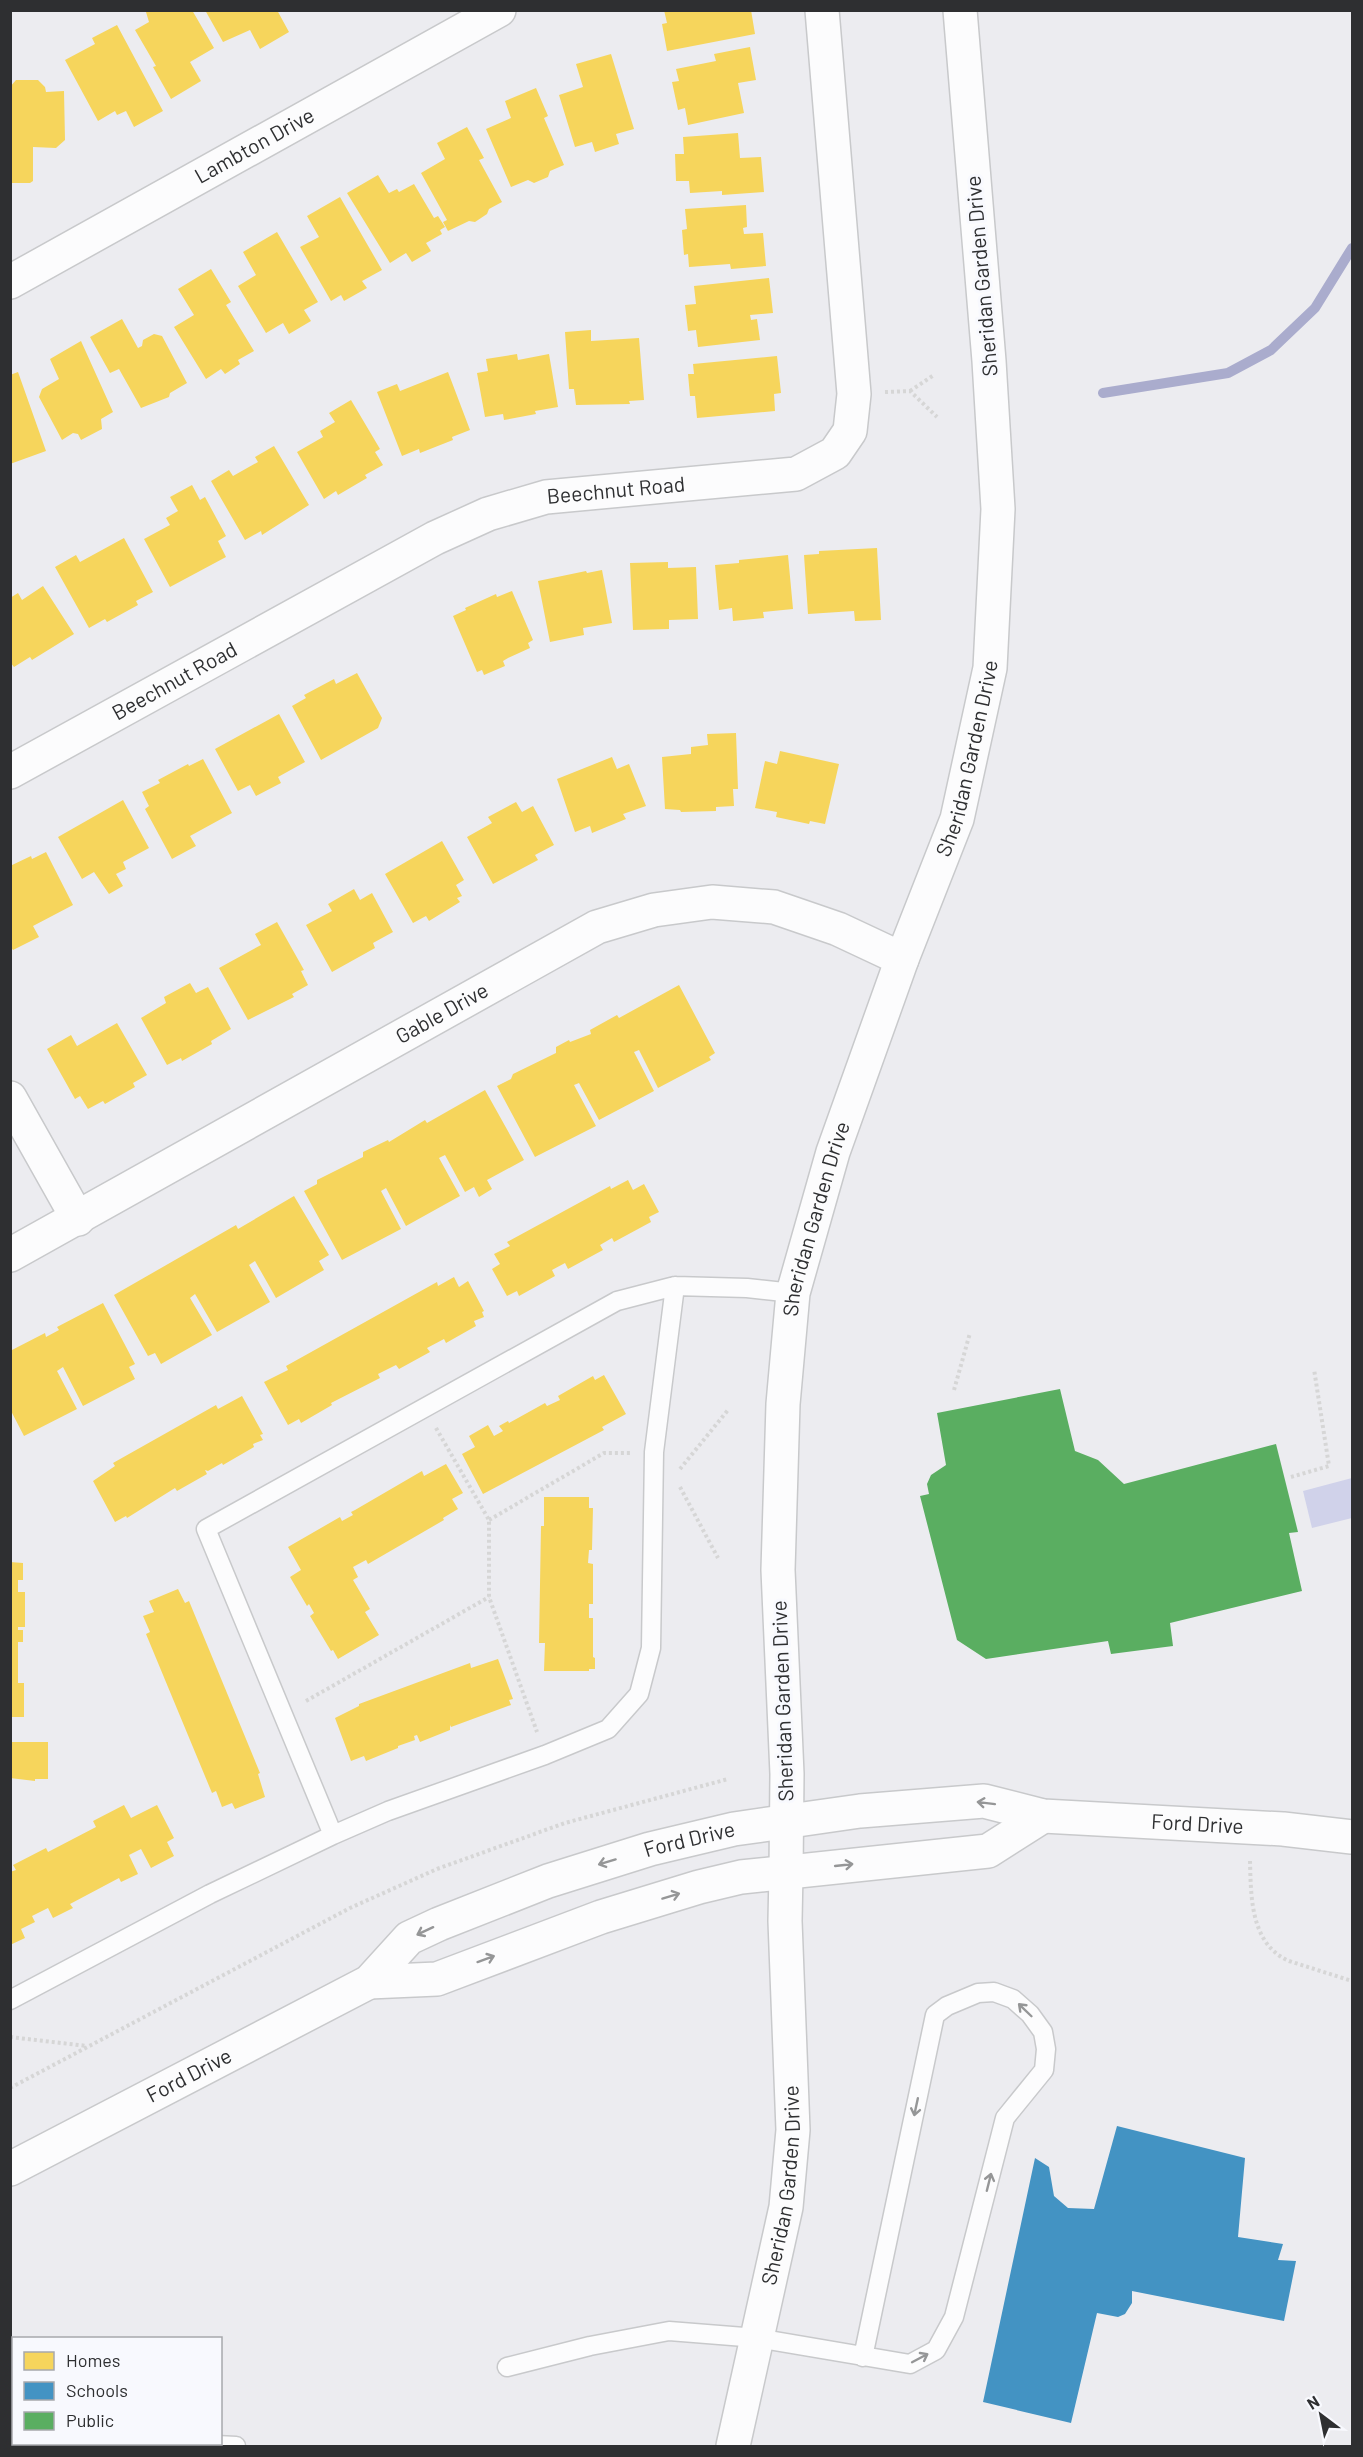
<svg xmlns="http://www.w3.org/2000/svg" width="1363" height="2457" font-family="Barlow,sans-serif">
  <rect width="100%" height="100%" fill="#ececf0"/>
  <path fill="#d0d2ea" d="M1352,1478V1518L1312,1528L1303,1491Z"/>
  <path fill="#f6d55c" d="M149,10H192L214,48L190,62L201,81L171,99L153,67L156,66L135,30L149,22L146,12Z
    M205,10H277L289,32L260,49L250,30L223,42Z
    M664,10H751L755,34L667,51L662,24L667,23Z
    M117,25L163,111L134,127L126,111L117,115L115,111L98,121L65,60L95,44L92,38Z
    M750,47L756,80L738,83L744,113L688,125L685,108L678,110L672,82L679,81L676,69L716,61L714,54Z
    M611,54L634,129L616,134L619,144L595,152L592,142L575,147L559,95L583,87L576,64Z
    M16,80H38L45,87L46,92L64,91L65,140L56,148L33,147V181L30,183H10V87Z
    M536,88L548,116L544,118L564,165L550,171L548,177L534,183L528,180L511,187L486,129L511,118L505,101Z
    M467,127L484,158L479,160L502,202L489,209L487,214L475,222L469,221L448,231L443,222L447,220L421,173L445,159L437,143Z
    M738,133L740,158L761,157L764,192L722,195V191L690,193L689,181H676L675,154H684L683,137Z
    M378,175L389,193L397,189L399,192L414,184L434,218L438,216L445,227L440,230L442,234L426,243L431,251L412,262L406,253L390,263L347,193Z
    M340,197L382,270L362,281L367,288L344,301L341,295L331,301L300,247L319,237L307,216Z
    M746,205L747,227L743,228L744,234L763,233L766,266L731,269L730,264L689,267L688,254L684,255L682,230L687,229L685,209Z
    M277,232L318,302L304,310L311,321L289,334L283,323L266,333L238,286L256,275L243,252Z
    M211,269L231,302L226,305L254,351L238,360L240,364L225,374L221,369L206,379L174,327L194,315L178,289Z
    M769,278L773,313L750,315L751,320L757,319L760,340L698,347L696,330L688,331L685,305L696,304L694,286Z
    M122,319L138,348L142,346L143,340L154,334L162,336L187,383L170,393L169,397L141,408L119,369L110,373L90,337Z
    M591,330V341L639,338L644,400L629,401L630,404L576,405L574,389H569L565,332Z
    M81,341L113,412L101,419L102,429L81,440L78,434L73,433L62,440L39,397L42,389L59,379L50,359Z
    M517,354L518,360L549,354L558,407L535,411L536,414L504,420L503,414L485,417L477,373L488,371L486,359Z
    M777,356L781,393L774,394L775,411L697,418L695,396H690L688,374H694L693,364Z
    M18,372L46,451L10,464V375Z
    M448,372L470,430L452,437L453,440L420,453L419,449L402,456L377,392L397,384L400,391Z
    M351,400L380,449L375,452L383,465L365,475L367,478L338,495L336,491L324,499L297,452L323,437L320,431L335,422L329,413Z
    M274,446L309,505L262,535L261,531L245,540L211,481L229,470L233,476L258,462L255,457Z
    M192,485L200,500L205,497L226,536L218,541L226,557L170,587L144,539L170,525L166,518L178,511L170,497Z
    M124,538L153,592L136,601L138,605L107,622L105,619L89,628L55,567L76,555L80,562Z
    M877,548L881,620L855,621L854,611L808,614L804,555L819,554V551Z
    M788,555L793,609L763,612L764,618L733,621L732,608L719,610L715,565L739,563V560Z
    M668,562V568L696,567L698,619L669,620V629L633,630L630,563Z
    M602,570L612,623L583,628L584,635L550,642L538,581L586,571L587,573Z
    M43,586L74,634L32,660L30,657L14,667L10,662V598L18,593L22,600Z
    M512,591L533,640L528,643L530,648L508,658L503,661L505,666L484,675L482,670L477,672L453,616L466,610L465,608L496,594L497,597Z
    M357,673L382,718L378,728L321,760L292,706L306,698L304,695L334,679L336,684Z
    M279,714L305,762L278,777L281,783L256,796L250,785L238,791L215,749Z
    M736,733L738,789H733L734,806L716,807V811L681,812L680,810L665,809L662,757L691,754V747L708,745L707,734Z
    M780,751L839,764L825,824L810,821L809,824L776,817L777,812L755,808L765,761L777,764Z
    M612,757L617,769L629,764L646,806L623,814L626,819L592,833L590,826L575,832L557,779Z
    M203,759L232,813L190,836L196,846L172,859L145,809L149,806L142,792L160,783L158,780L188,764L189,766Z
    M123,800L149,848L123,862L126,869L116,874L123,886L109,894L94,872L82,879L58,837Z
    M516,802L522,812L533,806L554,845L535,855L538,860L493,884L467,837L492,823L488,817Z
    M442,841L464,880L456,885L462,896L457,898L460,902L429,921L426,916L413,923L385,874Z
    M46,852L73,905L33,926L39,937L13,950L10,946V866L31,856L32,859Z
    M354,889L360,900L372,893L393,932L373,943L375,948L332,972L306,925L332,911L328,904Z
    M277,922L304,970L301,971L308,985L292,994L294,997L248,1020L219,968L261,945L255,934Z
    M190,983L196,993L208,987L231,1029L211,1041L212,1044L182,1061L181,1058L167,1065L141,1018L166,1003L164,997Z
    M679,985L715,1053L709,1057L711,1060L658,1088L639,1050L634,1052L654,1091L599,1120L579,1083L574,1085L596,1126L535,1157L497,1086L511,1079L513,1074L556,1053V1047L569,1040L570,1042L591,1034L590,1030L617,1015L619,1018Z
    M117,1023L147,1075L133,1083L135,1087L105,1104L103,1101L88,1109L80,1096L75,1099L47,1049L71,1035L77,1046Z
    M485,1090L524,1160L487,1180L492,1189L479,1197L474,1187L465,1192L445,1155L439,1158L460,1196L406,1226L386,1188L381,1191L401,1229L342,1260L304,1191L317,1184V1180L363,1157V1152L388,1140L389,1142L425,1120L427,1123Z
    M628,1180L633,1190L644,1184L659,1212L649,1217L651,1222L614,1242L612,1238L600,1245L603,1250L568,1269L565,1263L552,1270L555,1276L519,1296L517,1291L507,1296L492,1269L500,1264L494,1254L510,1246L507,1242L610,1186L611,1189Z
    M294,1196L329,1255L319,1261L324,1270L276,1298L255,1261L249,1265L270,1302L217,1332L195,1294L190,1298L212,1335L161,1364L155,1353L148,1356L114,1295L236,1225L238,1229Z
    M454,1277L459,1287L468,1281L484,1311L482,1312L484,1317L474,1321L476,1326L446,1343L444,1339L427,1348L430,1352L399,1369L396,1365L378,1374L380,1378L331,1403L332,1405L301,1423L299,1419L288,1425L264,1382L288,1370L286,1366L437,1282L438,1286Z
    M103,1303L135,1364L129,1367L135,1379L83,1406L63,1367L57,1371L77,1409L24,1436L10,1409V1351L45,1333L46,1337L59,1330L57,1327Z
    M604,1375L626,1414L602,1427L604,1430L483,1494L462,1454L475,1447L469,1436L488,1425L494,1436L503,1431L499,1426L508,1421L509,1423L545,1403L547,1406L560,1400L558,1396L593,1376L595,1380Z
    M242,1396L263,1434L260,1435L263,1440L253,1444L254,1447L223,1465L222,1463L208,1471L205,1470L207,1474L177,1491L175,1488L127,1518L126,1516L115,1522L93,1481L115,1466L113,1463L216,1405L218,1409Z
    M446,1464L463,1493L452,1499L458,1509L443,1518L444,1520L368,1564L366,1560L353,1567L358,1577L353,1580L370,1609L365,1612L379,1635L338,1659L333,1650L331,1651L310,1616L314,1613L309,1604L307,1606L290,1577L301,1570L288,1547L340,1517L342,1521L353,1515L351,1512L355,1510L422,1471L424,1476Z
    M544,1497H589V1508H593L592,1550H589L588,1563L593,1564V1604H589V1618H593V1657L595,1658V1669H589V1671H544L545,1643H539L541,1526H544Z
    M10,1562L23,1563V1580H18V1592H25V1627H18V1630H23V1642H18V1683H24V1717H10Z
    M178,1589L185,1603L189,1601L260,1773L258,1774L265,1797L235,1809L232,1803L222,1807L216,1791L212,1793L146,1634L150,1632L143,1616L154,1612L149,1601Z
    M498,1659L513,1699L509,1700L511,1705L451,1727L450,1725V1730L420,1742L417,1735L414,1736L415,1740L398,1746V1748L366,1761L364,1756L351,1761L335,1718L359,1706V1704L470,1663L471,1668Z
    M10,1742H48V1779H35V1781L10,1778Z
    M124,1805L131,1818L157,1805L174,1838L167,1842L174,1856L151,1868L141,1849L129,1855L138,1874L121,1882L119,1878L70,1904L73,1908L53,1918L48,1908L32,1916L35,1922L21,1929L25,1938L10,1945V1872L16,1870L13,1865L46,1848L48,1852L96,1827L93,1821Z"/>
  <path fill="#4393c3" d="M1117,2126L1245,2158L1238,2237L1283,2244L1278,2260L1296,2261L1284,2321L1132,2291V2303L1125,2314L1118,2317L1097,2313L1071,2423L983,2402L1035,2158L1049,2167L1054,2196L1068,2208L1094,2209Z"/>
  <path fill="#5aae61" d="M1060,1389L1075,1451L1098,1460L1124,1484L1276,1444L1298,1532L1289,1533L1302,1591L1170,1623L1173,1646L1111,1654L1108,1641L986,1659L957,1640L920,1496L929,1494L927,1484L931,1475L946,1465L937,1413Z"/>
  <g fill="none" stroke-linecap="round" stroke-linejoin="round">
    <path stroke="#aaaccd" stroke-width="10" d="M1103,393L1228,373L1271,350L1315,308L1352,248"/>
    <defs>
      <path id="lane" d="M675,1286L747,1288L793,1293
        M10,2000L210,1894L333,1835L388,1811L545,1755L608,1729L639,1694L651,1648L654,1452L675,1286L617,1301L206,1529L333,1835
        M507,2367L590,2346L669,2331L757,2338L910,2364L936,2350L954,2317L1005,2118L1044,2070L1046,2049L1043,2032L1030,2014L1013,1999L994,1992L978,1993L947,2006L935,2015L863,2357
        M197,2444L236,2446
        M152,2446L166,2444"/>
      <g id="street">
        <path id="s1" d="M10,282L499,10"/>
        <path id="s2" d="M10,772L435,538L488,514L546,497L796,474L835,453L850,431L854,394L822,10"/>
        <path d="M10,1098L78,1219"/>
        <path id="s3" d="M10,1255L597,927L654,910L712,902L774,907L838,929L902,959"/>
        <path id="s4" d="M733,2446L786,2207L793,2130L785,1921L786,1872"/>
      </g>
      <g id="secondary">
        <path id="s5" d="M786,1872L787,1774L778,1570L783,1404L793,1293L833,1152L902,959L957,819L990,668L998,509L989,361L960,10"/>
        <path d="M369,1982L437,1979L601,1917L699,1887L741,1877L988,1851L1043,1816"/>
        <path id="s6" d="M10,2169L369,1982L409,1938L439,1924L548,1881L650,1849L734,1829L860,1811L984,1801L1043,1816L1283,1829L1352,1837"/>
      </g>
    </defs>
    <use href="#lane" stroke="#c8c9cb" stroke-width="21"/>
    <use href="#street" stroke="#c8c9cb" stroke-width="36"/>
    <use href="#secondary" stroke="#c8c9cb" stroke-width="36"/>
    <path stroke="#d6d6d6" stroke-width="4" stroke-dasharray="3 3" stroke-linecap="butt" d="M910,391L934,375
      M885,392L910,391L937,417
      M954,1390L970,1333
      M436,1428L489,1520V1597L537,1732
      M680,1469L728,1410
      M1291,1477L1329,1466L1314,1369
      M680,1487L718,1558
      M489,1520L604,1453H630
      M306,1701L489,1597
      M1250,1861C1251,1896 1250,1944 1289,1961L1352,1981
      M10,2037L87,2046
      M10,2088L350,1908L437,1869L565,1823L728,1779"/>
    <use href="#lane" stroke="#fcfcfd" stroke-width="18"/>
    <use href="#street" stroke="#fcfcfd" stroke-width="33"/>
    <use href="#secondary" stroke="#fcfcfd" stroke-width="33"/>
  </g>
  <defs><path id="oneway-shaft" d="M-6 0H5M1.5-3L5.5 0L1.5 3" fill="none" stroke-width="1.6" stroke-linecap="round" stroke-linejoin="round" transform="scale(1.5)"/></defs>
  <g stroke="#959697">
    <use href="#oneway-shaft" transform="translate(986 1803) rotate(-173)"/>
    <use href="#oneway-shaft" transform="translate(607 1862) rotate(163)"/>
    <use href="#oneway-shaft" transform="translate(844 1865) rotate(-6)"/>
    <use href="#oneway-shaft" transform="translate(671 1896) rotate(-17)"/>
    <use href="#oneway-shaft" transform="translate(425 1931) rotate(155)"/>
    <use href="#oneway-shaft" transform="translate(486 1959) rotate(-20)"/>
    <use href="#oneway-shaft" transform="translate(1025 2010) rotate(-136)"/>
    <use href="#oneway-shaft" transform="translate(916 2107) rotate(102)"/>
    <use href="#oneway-shaft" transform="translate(989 2182) rotate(-76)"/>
    <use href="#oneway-shaft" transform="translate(920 2358) rotate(-28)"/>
  </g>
  <g text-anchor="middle" stroke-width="6" stroke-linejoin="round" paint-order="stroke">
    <g font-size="21" fill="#2e2f31" stroke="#f8f9fe">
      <text dy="7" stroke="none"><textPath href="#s1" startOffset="280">Lambton Drive</textPath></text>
      <text transform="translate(982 276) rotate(-95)" y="7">Sheridan Garden Drive</text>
      <text dy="7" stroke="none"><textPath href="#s2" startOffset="674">Beechnut Road</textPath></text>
      <text dy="7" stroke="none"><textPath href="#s2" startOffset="188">Beechnut Road</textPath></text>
      <text dy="7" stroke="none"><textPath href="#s5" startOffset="1143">Sheridan Garden Drive</textPath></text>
      <text dy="7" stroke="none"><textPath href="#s3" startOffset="495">Gable Drive</textPath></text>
      <text dy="7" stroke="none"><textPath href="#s5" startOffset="657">Sheridan Garden Drive</textPath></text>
      <text transform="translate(783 1701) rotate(-92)" y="7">Sheridan Garden Drive</text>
      <text dy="7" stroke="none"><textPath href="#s6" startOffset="1275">Ford Drive</textPath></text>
      <text dy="7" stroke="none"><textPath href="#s6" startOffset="762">Ford Drive</textPath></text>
      <text dy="7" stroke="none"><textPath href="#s6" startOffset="202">Ford Drive</textPath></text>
      <text dy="7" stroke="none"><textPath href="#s4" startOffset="266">Sheridan Garden Drive</textPath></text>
    </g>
  </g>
  <rect width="1363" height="2457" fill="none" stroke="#2e2f31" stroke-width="24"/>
  <rect x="12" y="2337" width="210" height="108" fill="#f8f9fe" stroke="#a7a8ac" stroke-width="1.5"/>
  <rect x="24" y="2352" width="30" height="18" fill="#f6d55c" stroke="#a7a8ac" stroke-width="1.5"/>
  <text x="66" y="2367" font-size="18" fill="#2e2f31">Homes</text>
  <rect x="24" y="2382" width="30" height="18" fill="#4393c3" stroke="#a7a8ac" stroke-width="1.5"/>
  <text x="66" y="2397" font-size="18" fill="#2e2f31">Schools</text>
  <rect x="24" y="2412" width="30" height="18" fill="#5aae61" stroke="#a7a8ac" stroke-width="1.5"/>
  <text x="66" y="2427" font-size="18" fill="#2e2f31">Public</text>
  <g transform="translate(1321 2415) rotate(328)" stroke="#f8f9fe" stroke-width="4.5" paint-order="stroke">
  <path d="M0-4.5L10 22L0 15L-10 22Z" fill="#2e2f31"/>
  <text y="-9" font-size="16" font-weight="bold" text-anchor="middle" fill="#2e2f31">N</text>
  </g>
</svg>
